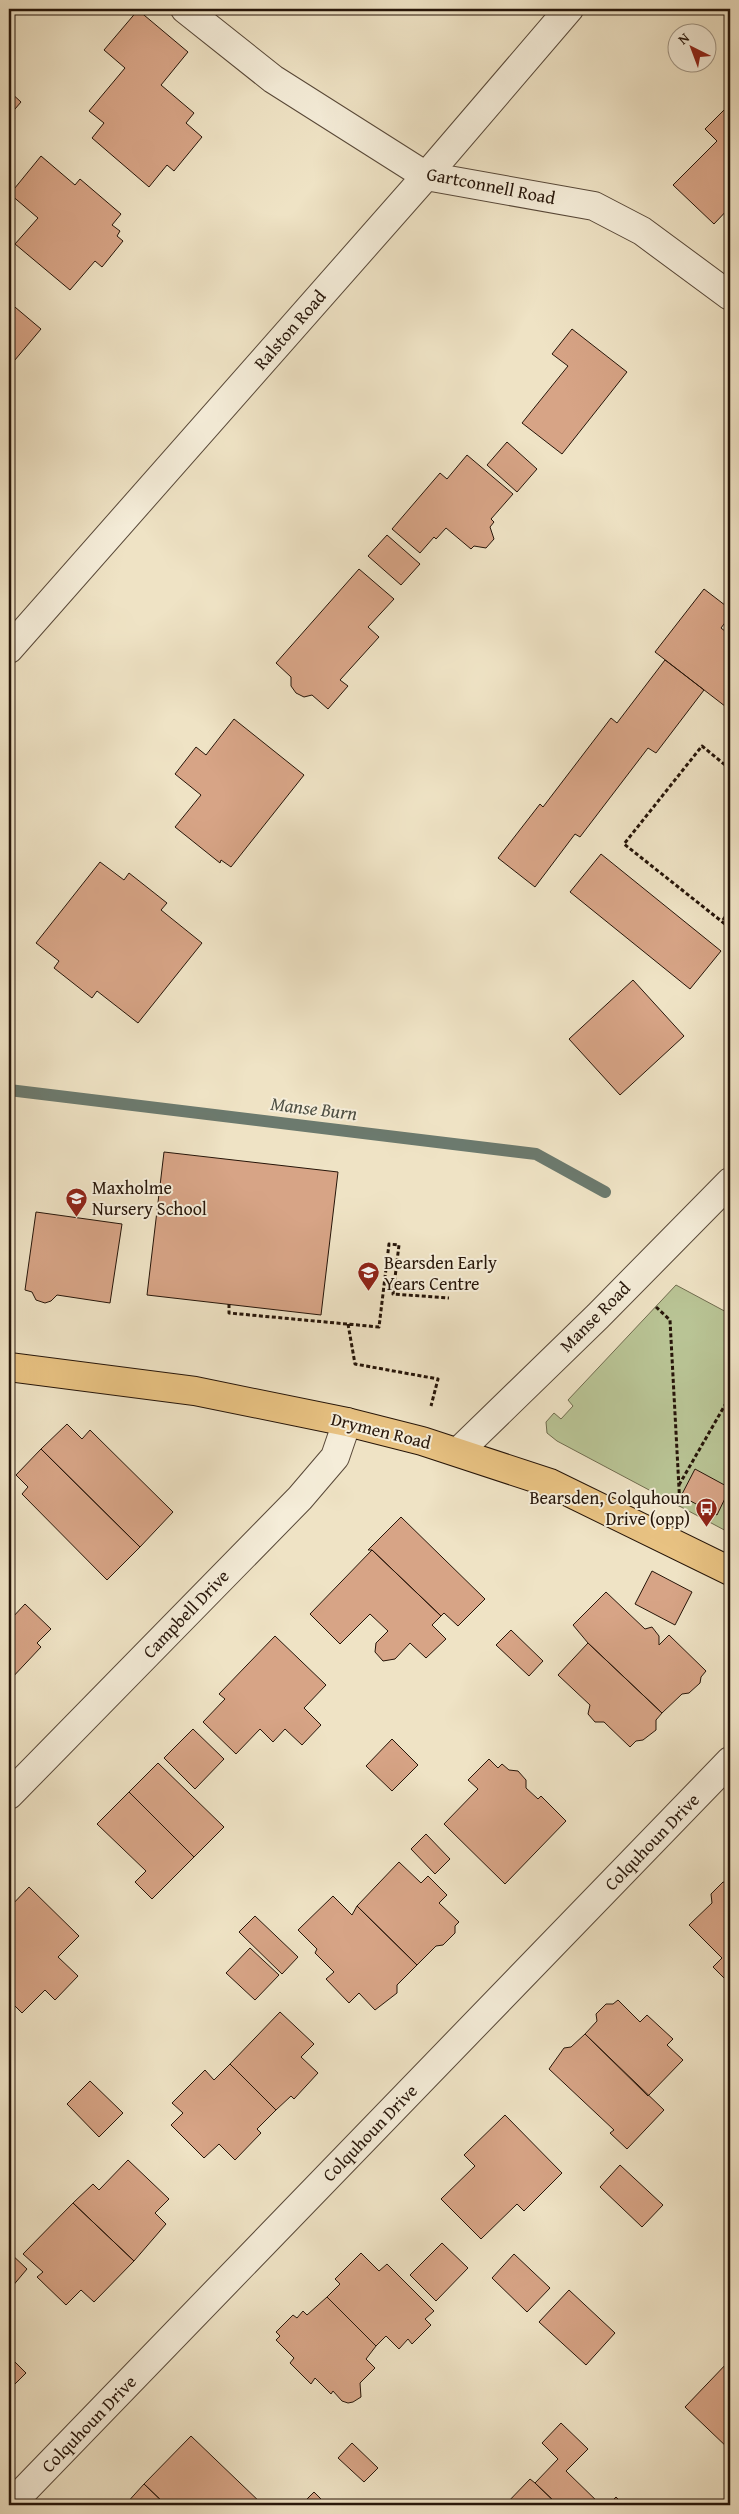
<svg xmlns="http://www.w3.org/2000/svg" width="739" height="2514" font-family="'Gentium Book Plus',serif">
  <rect width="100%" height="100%" fill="#efe3c5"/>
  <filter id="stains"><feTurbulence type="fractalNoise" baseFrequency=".004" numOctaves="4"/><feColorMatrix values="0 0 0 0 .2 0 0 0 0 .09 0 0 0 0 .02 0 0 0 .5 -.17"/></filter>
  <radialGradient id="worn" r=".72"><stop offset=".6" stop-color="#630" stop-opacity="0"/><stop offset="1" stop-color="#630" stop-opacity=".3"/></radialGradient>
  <path fill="#b9c495" stroke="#706c4f" d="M676,1285L730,1314V1533L557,1441L547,1433L546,1422L554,1413L561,1419L573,1406L568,1400Z"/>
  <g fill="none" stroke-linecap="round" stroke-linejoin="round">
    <path stroke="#6c7a6e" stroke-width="12" d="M9,1090L536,1154L605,1192"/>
  </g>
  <path fill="#d7a486" stroke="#261509" d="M138,10L188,52L161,85L194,113L186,123L202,137L174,171L167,165L149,187L92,138L104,123L89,111L125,68L104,50Z
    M9,91L21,102L9,116Z
    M730,104V207L714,224L673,185L717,141L705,129Z
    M41,156L75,185L80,179L121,214L112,225L120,231L117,236L123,241L102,267L95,261L70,290L15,244L38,218L10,194Z
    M9,302L41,329L9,367Z
    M572,329L627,372L562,454L522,423L568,366L552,354Z
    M507,442L537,469L517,492L487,465Z
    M467,455L513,494L491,519L494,522L490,527L494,539L486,548L474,546L471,549L446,528L436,539L434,537L420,553L392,529L440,473L447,479Z
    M387,535L420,564L401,585L368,556Z
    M359,569L394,599L368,627L379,637L340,680L348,686L328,709L312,695L304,697L296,693L291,686V677L276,663Z
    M704,589L730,609V616L721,628L730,635V710L655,652Z
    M665,660L704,690L656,753L648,748L580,837L575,834L535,887L498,858L540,804L543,807L611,718L617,723Z
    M234,719L304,775L231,867L221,860L220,863L175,827L201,795L175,774L196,747L206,755Z
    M601,854L721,951L690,989L570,892Z
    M100,862L124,880L129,873L167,903L161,910L202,943L138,1023L97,991L92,998L54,968L59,961L36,943Z
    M633,980L684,1036L620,1095L569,1039Z
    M164,1152L338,1172L321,1315L147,1295Z
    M36,1212L122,1224L110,1303L57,1295L51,1301L45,1303L36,1300L32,1292L25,1290Z
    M67,1424L82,1439L90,1430L173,1512L140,1547L41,1449Z
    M41,1449L140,1547L107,1580L22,1494L28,1487L16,1475Z
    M695,1469L730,1488L717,1515L681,1496Z
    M401,1517L485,1599L458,1626L444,1613L441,1616L372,1550H368Z
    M372,1550L441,1616L432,1625L446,1639L426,1658L410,1643L395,1659L383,1661L375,1652L376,1643L388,1631L370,1614L340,1644L310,1614Z
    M652,1571L692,1592L675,1625L635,1604Z
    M606,1592L645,1629L652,1627L659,1636V1645L669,1635L706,1671L701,1677L700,1683L689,1693L682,1694L662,1713L588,1643L573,1625Z
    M25,1604L51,1629L37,1643L41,1647L9,1681V1617L11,1619Z
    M511,1630L543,1661L529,1676L496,1645Z
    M275,1636L326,1685L304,1708L321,1725L302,1745L285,1729L273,1742L260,1729L236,1754L203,1722L225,1699L219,1694Z
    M588,1643L662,1713L656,1720V1730L643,1740L636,1741L630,1747L604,1722H595L588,1714L590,1705L558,1675Z
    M193,1729L224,1759L195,1789L164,1758Z
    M392,1739L418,1765L392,1791L366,1766Z
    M489,1759L498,1768L502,1764L509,1770L518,1771L526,1780V1788L538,1799L541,1796L566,1821L505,1884L444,1824L478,1789L468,1780Z
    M158,1763L224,1827L194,1857L129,1792Z
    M129,1792L194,1857L152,1899L135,1882L146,1871L97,1824Z
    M426,1834L450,1859L435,1874L411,1849Z
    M399,1862L421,1883L428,1876L447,1895L439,1903L459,1922L455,1926V1933L443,1945L436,1946L417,1965L357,1906Z
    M723,1882L730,1883V1984L713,1967L722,1958L689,1925L712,1903L711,1894Z
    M29,1887L79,1936L58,1957L78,1976L55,2000L45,1990L22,2013L12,2003L9,2006V1908Z
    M333,1896L352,1915L357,1906L417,1965L397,1985V1993L375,2010L359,1993L349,2003L326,1979L334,1972L315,1953L317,1949L298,1930Z
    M255,1916L298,1957L282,1974L239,1932Z
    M250,1948L279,1975L255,2000L226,1973Z
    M618,2000L640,2022L647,2015L673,2039L667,2045L683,2060L648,2096L585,2034L597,2021L596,2014L606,2004H613Z
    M280,2012L314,2044L301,2057L318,2073L294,2099L291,2096L276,2110L230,2064Z
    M585,2034L664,2110L627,2149L610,2133L614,2130L549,2069L564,2048L571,2047Z
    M230,2064L276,2110L257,2129L261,2133L235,2160L219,2144L204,2158L171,2125L183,2113L172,2103L205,2070L214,2080Z
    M90,2081L123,2113L99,2137L67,2104Z
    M505,2115L562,2173L524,2211L517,2204L481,2239L441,2199L475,2166L464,2155Z
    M128,2160L169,2199L155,2213L166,2224L134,2261L73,2203L93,2184L99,2190Z
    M620,2165L663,2205L642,2227L600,2187Z
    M73,2203L134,2261L94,2302L81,2290L66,2305L37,2277L43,2272L23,2254Z
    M442,2243L468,2268L436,2301L410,2275Z
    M9,2252L27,2269L11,2288L9,2286Z
    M361,2253L379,2271L387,2264L434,2311L425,2319L431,2325L412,2344L408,2339L399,2349L386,2336L376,2346L327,2297L340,2284L335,2279Z
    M514,2254L550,2288L527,2312L492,2278Z
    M569,2290L615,2333L586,2365L539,2322Z
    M327,2297L376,2346L366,2359L375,2368L360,2383L361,2397L353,2402L348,2403L342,2401L333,2391L331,2394L315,2378L311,2384L290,2363L294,2358L276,2340L280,2336L276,2332L293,2315L297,2318L303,2311L307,2315Z
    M9,2356L26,2373L9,2390Z
    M730,2360V2450L685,2407Z
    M561,2423L588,2449L566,2471L601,2505H558L535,2483L558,2459L542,2443Z
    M191,2436L263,2505H166L144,2484Z
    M352,2443L378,2468L364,2482L338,2458Z
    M530,2479L535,2483L558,2505H505Z
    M144,2484L166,2505H125Z
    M314,2492L327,2505H301Z
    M616,2497L624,2505H608Z"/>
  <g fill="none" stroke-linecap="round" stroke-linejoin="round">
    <defs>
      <path id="minor" d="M185,9L273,79L426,176L594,206L642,231L730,296
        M9,649L426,176L569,9
        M9,1795L300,1498L335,1457L347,1422
        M10,2505L730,1761"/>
      <path id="tertiary" d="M459,1451L598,1316L730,1182"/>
      <path id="primary" d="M9,1367L195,1391L347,1422L422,1441L550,1483L730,1571"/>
    </defs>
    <use href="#minor" stroke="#584838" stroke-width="30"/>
    <use href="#tertiary" stroke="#584838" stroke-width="30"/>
    <use href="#primary" stroke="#261509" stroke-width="30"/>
    <path stroke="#261509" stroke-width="3" stroke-dasharray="4 2.5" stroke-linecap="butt" d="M730,769L702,746L624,844L730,928
      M723,920L730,910
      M229,1304V1313L379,1327L389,1244L399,1245L393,1294L449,1298
      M656,1307L670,1320L680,1507
      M348,1324L355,1364L438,1379L431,1406
      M679,1485L729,1398"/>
    <use href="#minor" stroke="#f5edd9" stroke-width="28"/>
    <use href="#tertiary" stroke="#f5edd9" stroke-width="28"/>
    <use href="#primary" stroke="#e8c282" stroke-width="28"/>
  </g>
  <defs>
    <symbol id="school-pin" viewBox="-11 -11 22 30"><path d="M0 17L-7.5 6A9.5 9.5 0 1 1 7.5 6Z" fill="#8f2418" stroke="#f5edd9"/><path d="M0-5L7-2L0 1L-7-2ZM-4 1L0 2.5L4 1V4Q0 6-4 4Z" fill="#fff"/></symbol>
    <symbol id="bus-pin" viewBox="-11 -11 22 30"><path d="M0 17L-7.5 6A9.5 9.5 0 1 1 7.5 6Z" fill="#8f2418" stroke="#f5edd9"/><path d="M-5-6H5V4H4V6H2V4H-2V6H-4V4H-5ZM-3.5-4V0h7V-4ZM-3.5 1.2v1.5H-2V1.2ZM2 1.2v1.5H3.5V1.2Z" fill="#fff"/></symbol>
  </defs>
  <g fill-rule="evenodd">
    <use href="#school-pin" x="64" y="1186" width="25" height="34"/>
    <use href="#school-pin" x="356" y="1260" width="25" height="34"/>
    <use href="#bus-pin" x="694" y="1496" width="25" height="34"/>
  </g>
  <g text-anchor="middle" stroke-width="4" stroke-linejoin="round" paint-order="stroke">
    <g font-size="18" fill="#261509" stroke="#f5edd9">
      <text transform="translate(491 186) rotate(11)" y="6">Gartconnell Road</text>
      <text transform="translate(290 330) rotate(-49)" y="6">Ralston Road</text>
      <text transform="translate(595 1317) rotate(-45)" y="6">Manse Road</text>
      <text transform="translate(381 1431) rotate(14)" y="6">Drymen Road</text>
      <text transform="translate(186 1614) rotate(-46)" y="6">Campbell Drive</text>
      <text transform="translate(652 1842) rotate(-46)" y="6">Colquhoun Drive</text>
      <text transform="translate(370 2133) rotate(-46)" y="6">Colquhoun Drive</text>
      <text transform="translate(89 2424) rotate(-46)" y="6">Colquhoun Drive</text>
    </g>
    <g font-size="18" fill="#261509" stroke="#f5edd9" text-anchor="start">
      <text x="92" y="1194">Maxholme<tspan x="92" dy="21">Nursery School</tspan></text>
      <text x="384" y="1269">Bearsden Early<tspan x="384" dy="21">Years Centre</tspan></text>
      <text x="690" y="1504" text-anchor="end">Bearsden, Colquhoun<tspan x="690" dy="21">Drive (opp)</tspan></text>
    </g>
    <g font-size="19" font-style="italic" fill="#4f5044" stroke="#f5edd9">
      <text transform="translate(314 1108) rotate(7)" y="7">Manse Burn</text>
    </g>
  </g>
  <rect width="739" height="2514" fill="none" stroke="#efe3c5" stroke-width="30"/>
  <rect x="10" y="10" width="719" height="2494" fill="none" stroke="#261509" stroke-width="2.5"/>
  <rect x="15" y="15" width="709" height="2484" fill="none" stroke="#261509"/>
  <g transform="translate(692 48) rotate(318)"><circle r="24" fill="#f5edd9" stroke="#a29786"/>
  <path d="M0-4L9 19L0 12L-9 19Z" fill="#8f2418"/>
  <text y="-8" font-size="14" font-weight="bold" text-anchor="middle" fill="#261509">N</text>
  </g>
  <rect width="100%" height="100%" filter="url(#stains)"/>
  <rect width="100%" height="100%" fill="url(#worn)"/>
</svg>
